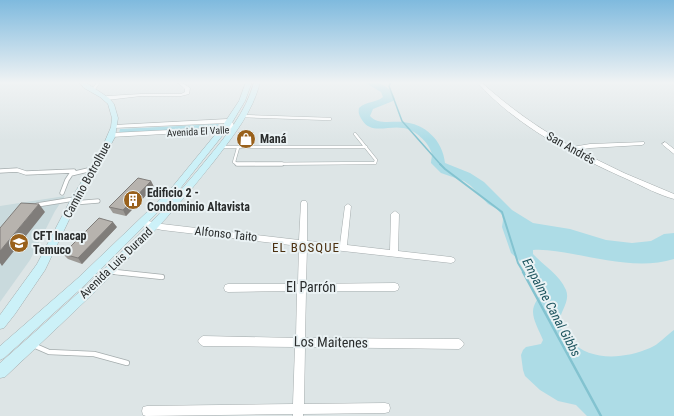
<svg xmlns="http://www.w3.org/2000/svg" width="674" height="416" font-family="'Roboto Condensed',sans-serif">
  <rect width="100%" height="100%" fill="#dde5e6"/>
  <path fill="#c9dadd" d="M65,196L55,211L30,260L0,302V206Z"/>
  <path fill="#addce6" d="M364,82C379,82 389,84 395,99L393,101L373,109L370,116C378,125 391,121 402,122C425,123 443,141 445,163L470,173L484,182L512,210L533,223L570,229L606,240L632,243L651,241L664,234L674,233V259C642,269 606,260 573,254C560,252 547,249 533,250V254C544,266 559,274 566,290C571,303 558,312 560,325C561,331 566,336 570,340C590,362 624,359 650,348C658,345 667,335 674,330V416H587L576,405L558,401L540,390L525,376L523,370L521,355L523,350L526,347L541,344L543,340C539,330 530,316 534,306C537,298 542,294 544,286L541,280L511,253L502,227L503,220L502,215L497,209L488,204L471,186L464,181L441,173L431,163C431,160 432,157 432,154C429,142 414,129 403,128C389,125 371,135 362,120C359,115 358,113 359,108C366,101 376,103 383,97L381,92Z
    M219,124L216,128L119,133L120,129Z"/>
  <g fill="none" stroke-linecap="round" stroke-linejoin="round">
    <path stroke="#83c3d0" stroke-width="1.5" d="M391,82L389,86L402,121L441,165"/>
    <path stroke="#83c3d0" stroke-width="2" d="M440,164L445,169L502,212L518,263L524,273"/>
    <path stroke="#83c3d0" stroke-width="2.5" d="M523,272L601,416"/>
    <defs>
      <path id="lane-far2" d="M93,90L99,82
        M242,116L330,119
        M221,147H366
        M238,148L234,162L237,164L375,163L376,160L355,134"/>
      <path id="lane-far1" d="M237,164H282
        M0,171L17,170L26,173L74,171
        M62,193L67,180L71,174L92,169
        M73,203L98,201
        M37,205L74,199
        M111,272L125,273"/>
      <path id="lane" d="M115,272L162,277
        M33,345L49,352L94,354L127,363"/>
      <path id="street" d="M177,82H181L190,88L189,94L181,96H141L107,100L104,98L107,96L141,94H181L185,92V89Z
        M477,82H481C510,108 538,128 572,147L590,144L644,142V144L642,145L590,148L577,150L624,173L674,194V199C659,195 644,187 629,180C575,156 517,127 477,82Z
        M229,119L231,120L236,129L235,130L111,137L108,135L111,133L229,127L227,123L113,128V126L115,125Z
        M665,142L674,149V154L663,145L662,144Z
        M302,201H306L307,203V241L340,244L345,206L348,204L351,206L347,245L390,250L391,214L395,211L399,214L398,251L451,257L454,258L455,260L454,262L451,263L307,247L306,284L395,283L398,284L399,287L398,290L395,291H306L305,338L459,339L462,341L464,344L462,347L459,349L305,347L304,404L385,403L389,404L390,408L389,412L385,413L303,414V416H293V414L146,416L143,415L142,411L143,407L147,406L293,404L295,347L203,346L200,344L198,341L200,338L203,336L296,338L297,291L228,292L225,291L224,288L225,285L228,284H298L299,246L162,230L141,225L140,223L141,221L144,220L162,224L299,240L301,203Z"/>
      <path id="secondary" d="M79,82H85L109,98L114,104L118,118L115,137L103,159L79,199L45,270L15,314L4,328L0,329V315L37,264L71,199L102,148L111,127L112,118L108,104L100,97L84,88Z
        M246,82H252L245,101L230,126L175,195L86,284L4,358L0,360V346L78,278L169,191L223,125L239,101Z
        M254,82H260C253,112 233,136 215,160C153,240 78,308 5,377L0,378V363C72,299 146,235 207,159C226,136 246,112 254,82Z"/>
    </defs>
    <use href="#lane-far2" stroke="#a5adae" stroke-width="3.5"/>
    <use href="#lane-far1" stroke="#a5adae" stroke-width="5"/>
    <use href="#lane" stroke="#a5adae" stroke-width="6"/>
    <use href="#street" stroke="#a5adae" stroke-width="1"/>
    <use href="#secondary" stroke="#a5adae" stroke-width="1"/>
    <use href="#lane-far2" stroke="#fff" stroke-width="2.5"/>
    <use href="#lane-far1" stroke="#fff" stroke-width="3.5"/>
    <use href="#lane" stroke="#fff" stroke-width="4.5"/>
    <use href="#street" fill="#fff" fill-rule="evenodd"/>
    <use href="#secondary" fill="#ccf1f8" fill-rule="evenodd"/>
  </g>
  <path fill="#9d9a96" d="M151,181L154,187L126,216L113,213L109,207Z
    M117,227L82,264L68,259L63,254Z"/>
  <path fill="#807d7a" d="M151,181L154,187L126,216L123,210Z
    M39,204L45,212L2,266L0,263V251Z
    M113,222L117,227L82,264L78,258Z"/>
  <path fill="#b7b3ae" stroke="#807d7a" d="M138,178L151,181L123,210L109,207Z
    M21,203L39,204L0,251V228Z
    M99,218L113,222L78,258L63,254Z"/>
  <linearGradient id="sky" x2="0" y2="1"><stop stop-color="#7fbade"/><stop offset="0.59" stop-color="#f0f3f4"/><stop offset="1" stop-color="#f0f3f4" stop-opacity="0"/></linearGradient>
  <rect width="674" height="140" fill="url(#sky)"/>
  <defs>
    <symbol id="shop-disc" viewBox="-11 -11 22 22"><circle r="9.5" fill="#99611c" stroke="#eaf2f4"/><path d="M-5-2.5h2.3a2.7 3.5 0 0 1 5.4 0H5L5.5 6h-11ZM-1.5-2.5h3a1.5 2.3 0 0 0-3 0Z" fill="#fff"/></symbol>
    <symbol id="building-disc" viewBox="-11 -11 22 22"><circle r="9.5" fill="#99611c" stroke="#eaf2f4"/><path d="M-4-6H4V6H1V3H-1V6H-4ZM-2.5-4.3h1.7v1.8h-1.7ZM.8-4.3h1.7v1.8H.8ZM-2.5-1h1.7V.8h-1.7ZM.8-1h1.7V.8H.8Z" fill="#fff"/></symbol>
    <symbol id="university-disc" viewBox="-11 -11 22 22"><circle r="9.5" fill="#99611c" stroke="#eaf2f4"/><path d="M0-5L7-2L0 1L-7-2ZM-4 1L0 2.5L4 1V4Q0 6-4 4Z" fill="#fff"/></symbol>
  </defs>
  <g fill-rule="evenodd">
    <use href="#shop-disc" x="235" y="128" width="22" height="22"/>
    <use href="#building-disc" x="122" y="189" width="22" height="22"/>
    <use href="#university-disc" x="8" y="232" width="22" height="22"/>
  </g>
  <g text-anchor="middle" stroke-width="4" stroke-linejoin="round" paint-order="stroke">
    <g font-size="10" fill="#292c2c" stroke="#eaf2f4">
      <text transform="translate(198 131) rotate(-3)" y="4">Avenida El Valle</text>
    </g>
    <g font-size="12" font-weight="bold" fill="#292c2c" stroke="#eaf2f4" text-anchor="start">
      <text x="260" y="143">Maná</text>
      <text x="147" y="197">Edificio 2 -<tspan x="147" dy="14">Condominio Altavista</tspan></text>
      <text x="33" y="240">CFT Inacap<tspan x="33" dy="14">Temuco</tspan></text>
    </g>
    <g font-size="12" fill="#292c2c" stroke="#eaf2f4">
      <text transform="translate(571 148) rotate(29)" y="4">San Andrés</text>
      <text transform="translate(87 180) rotate(-61)" y="4">Camino Botrolhue</text>
      <text transform="translate(226 234) rotate(6)" y="4">Alfonso Taito</text>
      <text transform="translate(116 263) rotate(-44)" y="4">Avenida Luis Durand</text>
    </g>
    <g font-size="13" letter-spacing="1" fill="#4c3111" stroke="#eaf2f4">
      <text x="306" y="252">EL BOSQUE</text>
    </g>
    <g font-size="13" font-style="italic" fill="#1a525c" stroke="#eaf2f4">
      <text transform="translate(552 307) rotate(62)" y="5">Empalme Canal Gibbs</text>
    </g>
    <g font-size="14" fill="#292c2c" stroke="#eaf2f4">
      <text x="311" y="292">El Parrón</text>
      <text transform="translate(331 342) rotate(1)" y="5">Los Maitenes</text>
    </g>
  </g>
</svg>
